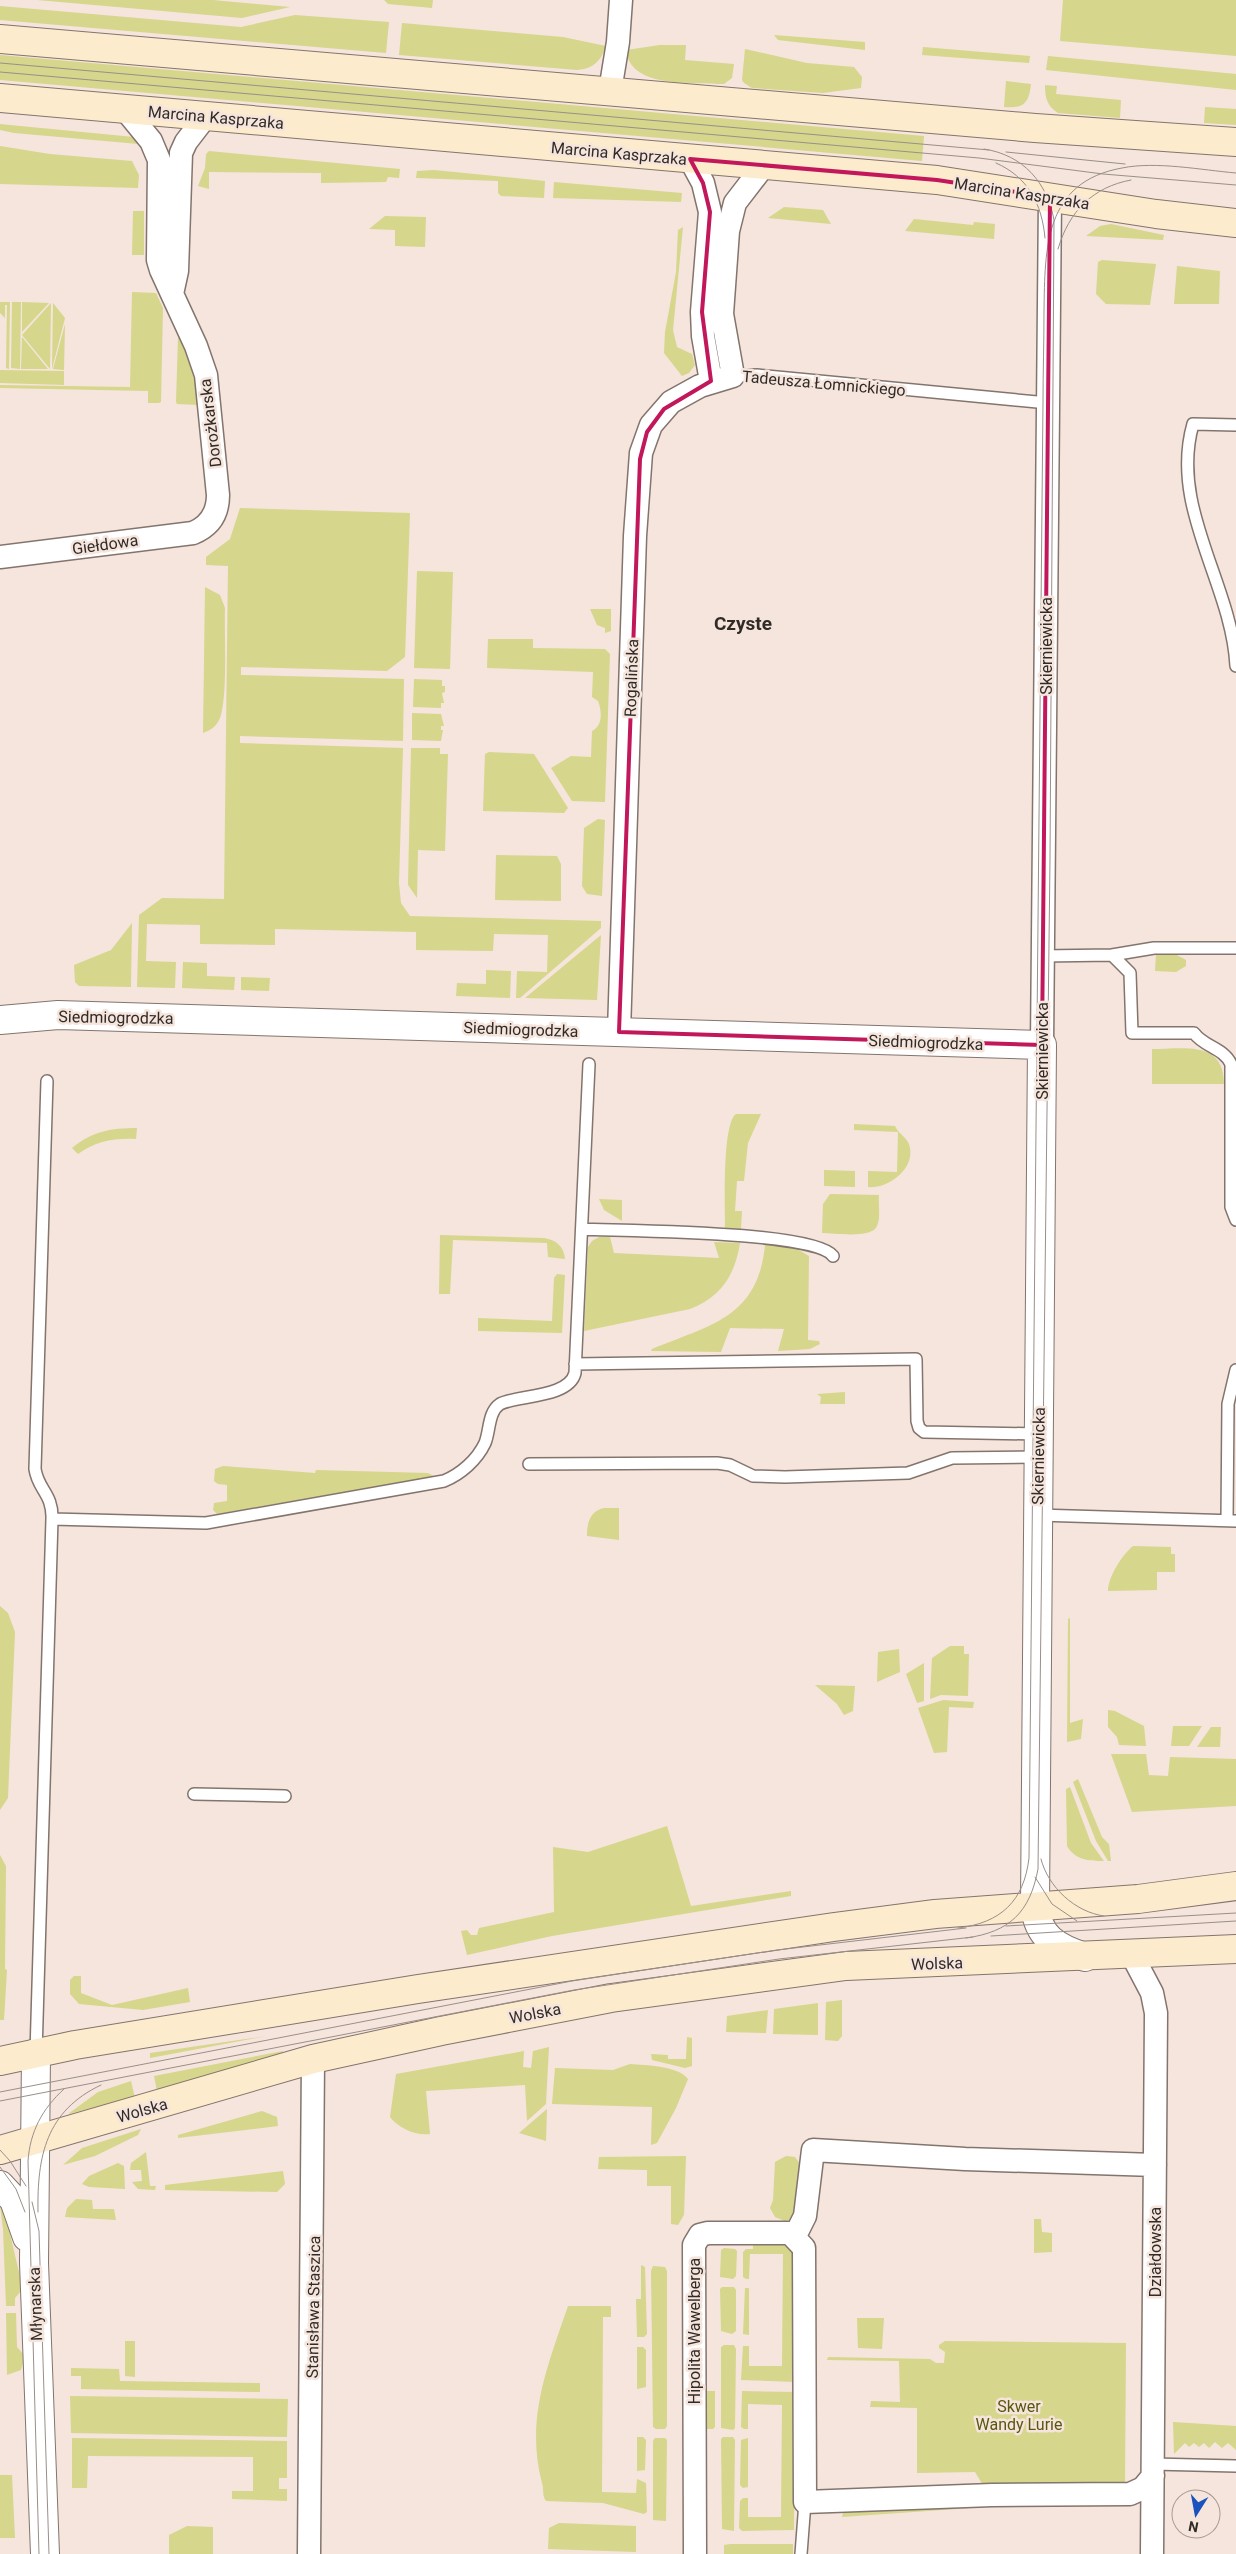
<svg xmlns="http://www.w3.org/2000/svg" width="1236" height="2554" font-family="Roboto,sans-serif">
  <rect width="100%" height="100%" fill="#f5e5dc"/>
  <path fill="#d6d68c" d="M37,0H213L290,7L242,18Z
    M384,0H433L432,8L388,4Z
    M1063,0H1236V56L1060,41Z
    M0,6L241,27L295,15L389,22L386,53L0,20Z
    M402,23L563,37L606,46C601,61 593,69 577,70L399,55Z
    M774,35L865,42V50L778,40Z
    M660,45H686L685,60L734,64L732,78L724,84H718C689,82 630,88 626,50Z
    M923,47L1030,56L1029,63L922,55Z
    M745,49L807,63L854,67L862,77L861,88L823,93L752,88L744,83L742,80Z
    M0,55L924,136L922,161L0,80Z
    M1048,56L1236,74V90L1046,70Z
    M1006,81L1031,84C1029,103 1024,109 1004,107Z
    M1045,85L1057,86L1056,94L1121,100L1120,118L1058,113C1047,106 1045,98 1045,85Z
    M1205,107L1236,109V125L1204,123Z
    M0,124L144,138L150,145L14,133L0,130Z
    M0,146L50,154L132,161L139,175L138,188L0,184Z
    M209,151L400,169L399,178L388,177L386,182L321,183V173L209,172V189L198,186L205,168L206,154Z
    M434,170L545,181L544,198L501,196L498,193V181L416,178L417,171Z
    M554,182L682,193L681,202L553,198Z
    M784,207L823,210L831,224L768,218Z
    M133,211H144V255H132Z
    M385,216L426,217L425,247L395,246V230L369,229Z
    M914,219L973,225L974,222L995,224L994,239L905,231Z
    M1111,224L1164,235L1163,240L1086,236L1100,226Z
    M683,227L673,330L677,347L692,354L695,365L689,373L682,376L664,353L665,332L676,272L678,230Z
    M1102,260L1156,264L1150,305L1106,304L1096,294L1098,262Z
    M1177,266L1220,271L1219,304H1174Z
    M132,292L156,293L163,308L161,402L159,403H148V391L0,388V385L130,387Z
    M0,302H10L9,369L6,368L7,305H5V318L0,313Z
    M12,302H21L20,369L11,368Z
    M22,302L49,303L22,332Z
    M51,303L50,369L22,335Z
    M53,303L65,318L52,369Z
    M65,324L64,370L53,369Z
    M178,336C189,359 196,380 199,405L177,404L176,402Z
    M22,337L48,369H21Z
    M0,370L64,371V385L0,383Z
    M240,508L410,513L405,657L387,671L241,667V675L404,679L403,741L240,736V743L403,748L399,883L401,903L410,916L601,921V928L520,998H516L517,971L547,972L548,935L494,934L493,951L416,950V932L275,929V945L200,944V925L147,924L146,961L176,962L175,988L137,987L139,915L162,898L224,899L228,566L206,565V557L230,539Z
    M417,571L453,572L450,669L414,668Z
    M205,587L220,595L225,608C224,635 228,695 220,718C216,727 211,730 203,733Z
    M590,609H611V631L605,633V628L597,625Z
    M488,639H533V648L605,649L610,654L605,802L572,801L551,768L571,756L591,757L592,731C603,726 602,711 598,701L592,697L593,672L487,668Z
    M414,679L442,680V686H445V692L442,693L444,703H441V708L413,707Z
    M412,713L441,714L444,726H441V730H443L441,741L412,740Z
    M411,748H440V754H448L445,851L418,850L417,898L408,885Z
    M489,752L534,754L568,808L564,813L483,811L485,754Z
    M598,819L605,820L602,896L587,894L582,886L584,828Z
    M496,855L557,856L561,864V901L495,900Z
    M132,923L131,987L79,986L75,982L74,965L111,950Z
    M601,935L597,1000L525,998Z
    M1156,954H1175L1186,960V966L1176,972L1155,971Z
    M183,962L207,963V976L235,977L234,990L182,988Z
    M486,970L511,971L510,998L456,996L457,983L486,984Z
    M241,977L270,978L269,991L241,990Z
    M1152,1049C1184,1049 1224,1040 1224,1084H1152Z
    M736,1114H761L748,1143L744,1181H737L735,1211H742L741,1229L725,1228C725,1208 722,1123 736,1114Z
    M854,1124L895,1126C898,1134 909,1138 910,1148C914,1170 887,1189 868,1187V1171L897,1172L898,1132L854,1130Z
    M137,1128L136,1139C114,1138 96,1141 78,1154L72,1148C93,1131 111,1128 137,1128Z
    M824,1170L855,1171V1187L824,1186Z
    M830,1194L879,1195C878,1204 881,1218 877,1226C872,1239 835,1233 822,1233L823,1204Z
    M599,1199L622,1200V1221L604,1210Z
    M440,1235L544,1238C556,1240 564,1246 565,1259L548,1257L547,1243L453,1240L450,1294H439Z
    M599,1237H610L614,1253L719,1258L714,1242L740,1243C735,1275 721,1297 690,1309L584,1331L588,1247L592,1241Z
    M765,1245L792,1246L809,1256L808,1340L819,1341L820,1344L810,1349L778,1351L784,1329L730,1328L721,1352L651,1351L652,1349C710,1325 758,1318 765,1245Z
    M557,1274L565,1275L562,1333L478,1331V1318L552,1321L554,1278Z
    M845,1392V1404H820L821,1397L817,1394Z
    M223,1466L315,1473L316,1470L428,1473L436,1477L217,1514L213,1510L214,1503L227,1501V1485L218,1484L214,1481L215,1469Z
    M604,1508H619V1540L587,1536C587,1523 590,1511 604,1508Z
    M1133,1546L1171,1547V1554H1175V1572H1157V1590L1108,1591C1108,1577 1122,1555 1133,1546Z
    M0,1606L8,1613L15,1632L8,1798L0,1810Z
    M1070,1618V1723L1083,1719L1081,1739L1067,1742L1068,1619Z
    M950,1646H964V1654H969L968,1696L941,1695L930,1699L932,1658Z
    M899,1649L900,1672L877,1682L878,1652Z
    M924,1663V1701L917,1703L906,1674Z
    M815,1685L855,1686L853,1711L844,1715L837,1704Z
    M943,1700L974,1702L973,1708L949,1707L947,1752L934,1753L918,1708Z
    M1108,1710L1115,1711L1144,1726L1146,1746L1119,1745L1117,1737L1108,1727Z
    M1173,1726H1202L1189,1746H1171Z
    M1211,1727H1221L1220,1747H1197Z
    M1111,1754H1146L1149,1775L1168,1776L1170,1757L1236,1759V1806L1132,1812Z
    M1078,1779L1102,1837L1109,1844L1111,1861H1108L1096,1841L1073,1782Z
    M1070,1787L1091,1843L1104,1861C1089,1861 1075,1860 1067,1846L1066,1789Z
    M667,1826L691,1906L791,1891V1896L552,1936L467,1955L461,1931L467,1930L471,1935H477L479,1928L554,1912L553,1847L588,1852Z
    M0,1855L6,1866L5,1969L7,1970L4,2020H0Z
    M74,1976H81V1993L112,2005L188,1988L190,2002L143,2010L79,2004L70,1994V1980Z
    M842,2000V2036L838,2041L825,2040L826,2002Z
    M818,2003V2035L773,2034L774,2009Z
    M768,2010L766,2033L726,2032L727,2016Z
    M267,2036L150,2058V2053Z
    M687,2037L692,2038V2066L685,2068L652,2060L651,2054L668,2055V2059H686Z
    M549,2047L546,2104L527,2121L525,2085L426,2091L430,2134C416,2136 398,2128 390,2117L396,2074L524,2051L523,2067L531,2068L533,2051Z
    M283,2051L282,2055L157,2091L154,2076Z
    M630,2064C644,2065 679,2066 688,2079L676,2108L657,2143L651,2145L652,2107L552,2104L555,2068L613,2070Z
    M131,2081L135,2098L68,2114L98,2092Z
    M547,2109L546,2141L519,2133Z
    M262,2111L277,2117L278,2126L178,2138V2135Z
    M141,2129L138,2135L95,2156L63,2165L82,2148Z
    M146,2152L150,2186H156L155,2190L138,2189L132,2182L142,2181L141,2170H130L131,2163Z
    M686,2156L684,2215L678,2225L671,2224V2186H647V2170L598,2169L599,2157Z
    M786,2156L795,2157L801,2165L795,2218L785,2221L775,2217L770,2208L773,2200L775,2162Z
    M118,2163L124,2166L125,2189L89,2187L82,2184L89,2176Z
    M283,2171L285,2184L277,2192L165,2190V2185Z
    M76,2199L92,2200L93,2209H114L116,2220L65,2217L67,2208Z
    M3,2204L21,2281V2291L15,2298V2306H6L3,2229L0,2205Z
    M1034,2219H1041L1042,2232L1052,2233V2252L1034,2253Z
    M753,2244C768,2244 785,2240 796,2253L795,2382L741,2380L743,2346H749V2366H782L783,2254H750L749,2279H746L743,2277V2252L746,2249H753Z
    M724,2248L735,2249L737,2251L736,2276L733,2279L720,2277L721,2250Z
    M641,2265L645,2267L647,2334L644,2337H637L636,2299H641Z
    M653,2266L665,2267L667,2271V2426L665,2429H656L653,2427L651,2271Z
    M722,2287H734L736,2290V2331L732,2334L721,2331L720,2289Z
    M745,2288H749V2335L743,2334Z
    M568,2306H611V2317H603L602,2492L636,2493L637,2479L646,2483L647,2512L644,2514L603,2503L546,2501C542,2496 544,2489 542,2483C525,2419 548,2365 568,2306Z
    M6,2313H16L17,2347L25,2356L21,2370L7,2375Z
    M857,2318H884L882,2349L858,2348Z
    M125,2341H135V2377L125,2376Z
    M945,2341L1126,2343L1125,2484L984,2487L975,2472L917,2473V2408L870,2407L871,2401L900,2402L899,2361L827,2360L828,2357L930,2359L936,2363H944L945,2352L939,2348V2345Z
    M724,2345H734L736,2349L735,2428L733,2430L721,2428V2347Z
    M637,2347H643L646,2350V2387L637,2389Z
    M71,2368L119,2369L120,2381L260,2383V2392L81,2389V2376H71Z
    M702,2391H715V2427L713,2429H702Z
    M742,2391L795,2392L794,2530L742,2531L739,2528L740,2501L743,2498H748V2517H781L782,2405L748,2404V2429H744L741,2427Z
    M70,2396L288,2399L287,2437L71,2433Z
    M1173,2422L1236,2426V2450L1228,2443L1222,2448L1215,2442L1209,2448L1204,2443L1199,2447L1194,2443L1189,2447L1185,2443L1174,2454Z
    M637,2437H643L646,2440L645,2470L637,2471Z
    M723,2437H733L735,2440L734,2531L722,2529L721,2439Z
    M72,2438L287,2441V2478H279V2489H287V2501L232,2499V2491H253V2457L88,2456L87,2488H72Z
    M655,2438H665L667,2440L666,2521L653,2520V2441Z
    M748,2438V2487L743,2488L740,2485L741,2440Z
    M0,2475H12L15,2538H0Z
    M982,2502L985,2507L842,2517L844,2509Z
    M559,2523L636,2526V2552L548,2549L549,2528Z
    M187,2526L213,2527V2554H169V2535Z
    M730,2544H793V2554H724V2545Z"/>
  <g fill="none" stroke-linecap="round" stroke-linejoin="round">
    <defs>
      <path id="service" d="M733,376L757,375L1048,403
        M1236,425L1193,424C1169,508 1232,584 1236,666
        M1112,955L1154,948H1236
        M1042,956L1112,955L1130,973L1132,1033H1194C1204,1047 1224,1048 1231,1064V1207L1236,1220
        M47,1081L35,1469C38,1490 53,1494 52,1519
        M582,1229C621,1231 815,1231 833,1256
        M575,1364L916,1359L917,1421L919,1428L924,1432L1038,1434
        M529,1464L717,1463L730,1465L753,1476L785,1477L908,1473L952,1458L1038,1457
        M1038,1515L1236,1521
        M1227,1520L1228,1404L1236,1370
        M194,1794L285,1796
        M36,2053L52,1519L206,1523L444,1481C461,1474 477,1460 485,1443C490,1431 488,1412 500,1404C517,1395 569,1398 575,1373L589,1064
        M1153,2464L1236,2466
        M801,2554L805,2502"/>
      <path id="minor" d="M610,91L618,42L621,0
        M690,159L703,183L710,212L702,312L703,336L711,381
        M172,294L177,271L181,153L186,142L206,116
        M0,557L193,533C210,526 218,513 218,495L206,375L196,346L161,270L158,260L159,160L151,141L124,108
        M619,1032L635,536L641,453L651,425L671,402L700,386L733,376L722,314L728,231L735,203L765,164
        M1042,1045L1050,197
        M1132,1955L1152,1993L1156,2013L1152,2554
        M795,2236L805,2216L813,2150L965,2159L1155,2165
        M309,2554L313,2059
        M695,2554L694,2245L700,2235L708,2233H790L804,2248L805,2502L992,2495L1130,2494L1143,2488L1153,2476"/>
      <path id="tertiary" d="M0,1020L58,1015L1042,1045L1035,1905C1037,1937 1057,1948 1085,1957
        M36,2053L34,2263L45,2554
        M0,2185L14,2200L27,2237"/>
      <path id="secondary" d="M0,39L1035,128L1236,142
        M0,98L937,180L1156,214L1236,223
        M0,2061L75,2045L418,1989L834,1927L935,1914L1138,1899L1236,1886
        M0,2150L313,2059L441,2031L611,1998L846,1966L1236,1949"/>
    </defs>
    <use href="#service" stroke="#83746d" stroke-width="14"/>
    <use href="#minor" stroke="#83746d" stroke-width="25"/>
    <use href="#tertiary" stroke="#83746d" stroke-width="30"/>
    <use href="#secondary" stroke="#83746d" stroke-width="30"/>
    <use href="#service" stroke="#fff" stroke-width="11"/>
    <use href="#minor" stroke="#fff" stroke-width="22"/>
    <use href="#tertiary" stroke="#fff" stroke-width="28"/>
    <use href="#secondary" stroke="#fdebcd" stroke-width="28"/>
    <path stroke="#9a8f89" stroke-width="1" d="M0,63L989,150
      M0,72L979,158L1103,174L1236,185
      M1006,152L1125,164
      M996,163C1028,177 1042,204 1045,238
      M1058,249C1069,211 1093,187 1131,180
      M1041,1859C1048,1887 1075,1912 1104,1916
      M1035,1877L1052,1904L1077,1921
      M1006,1926L1236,1913
      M958,1928C1001,1923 1024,1901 1029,1858L1043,402C1043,372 1044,342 1044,311C1045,248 1044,182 1122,168C1156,161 1201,170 1236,173
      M991,1936L1236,1921
      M966,1938C1010,1932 1030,1912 1038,1869L1050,859L1054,220C1047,182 1023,155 984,149
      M0,2092L572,1981L777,1950L966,1928
      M0,2101L574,1990L779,1959L973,1937
      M0,2150L10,2161L26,2186
      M0,2167L16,2189L25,2212
      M32,2202L39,2231L49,2554
      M38,2212C37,2156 46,2111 101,2085
      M39,2554L28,2161C30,2132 42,2109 64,2089"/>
  </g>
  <path fill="none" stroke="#c2185b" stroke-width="4" stroke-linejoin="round" d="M690,159L937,180L1050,197L1042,1045L619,1032L640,459L647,432L664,409L711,381L702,312L710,212L703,183Z"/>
  <g text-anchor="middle" stroke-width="5" stroke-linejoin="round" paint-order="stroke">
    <g font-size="16" fill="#312b28" stroke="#f5e5dc">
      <text transform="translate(216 117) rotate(5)" y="6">Marcina Kasprzaka</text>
      <text transform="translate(619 153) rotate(5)" y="6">Marcina Kasprzaka</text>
      <text transform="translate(1022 193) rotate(9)" y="6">Marcina Kasprzaka</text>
      <text transform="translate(824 383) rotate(5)" y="6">Tadeusza Łomnickiego</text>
      <text transform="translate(210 423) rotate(-97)" y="6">Dorożkarska</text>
      <text transform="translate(105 544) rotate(-8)" y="6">Giełdowa</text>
      <text transform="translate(1046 646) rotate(-90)" y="6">Skierniewicka</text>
      <text transform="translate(631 678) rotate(-88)" y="6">Rogalińska</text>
      <text transform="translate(116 1017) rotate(1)" y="6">Siedmiogrodzka</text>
      <text transform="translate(521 1029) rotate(2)" y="6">Siedmiogrodzka</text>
      <text transform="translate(926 1042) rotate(2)" y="6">Siedmiogrodzka</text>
      <text transform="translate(1042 1051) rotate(-90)" y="6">Skierniewicka</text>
      <text transform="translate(1038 1456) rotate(-89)" y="6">Skierniewicka</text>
      <text transform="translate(937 1963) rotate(-2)" y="6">Wolska</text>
      <text transform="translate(535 2013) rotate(-11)" y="6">Wolska</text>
      <text transform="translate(142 2110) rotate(-16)" y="6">Wolska</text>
      <text transform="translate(1155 2252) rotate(-90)" y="6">Działdowska</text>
      <text transform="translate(35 2304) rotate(-92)" y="6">Młynarska</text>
      <text transform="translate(313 2307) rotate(-89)" y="6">Stanisława Staszica</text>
      <text transform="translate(694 2331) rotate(-90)" y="6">Hipolita Wawelberga</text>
    </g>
    <g font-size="16" fill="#595710" stroke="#f5e5dc">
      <text x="1019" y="2412">Skwer<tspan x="1019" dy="18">Wandy Lurie</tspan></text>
    </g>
    <g font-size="19" font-weight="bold" fill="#312b28" stroke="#f5e5dc">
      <text x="743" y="630">Czyste</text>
    </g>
  </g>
  <g transform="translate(1196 2514) rotate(191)"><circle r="24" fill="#f5e5dc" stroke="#a79b94"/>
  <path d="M0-4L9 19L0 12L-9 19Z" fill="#1b52be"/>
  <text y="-8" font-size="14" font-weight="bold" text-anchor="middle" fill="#312b28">N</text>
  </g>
</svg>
